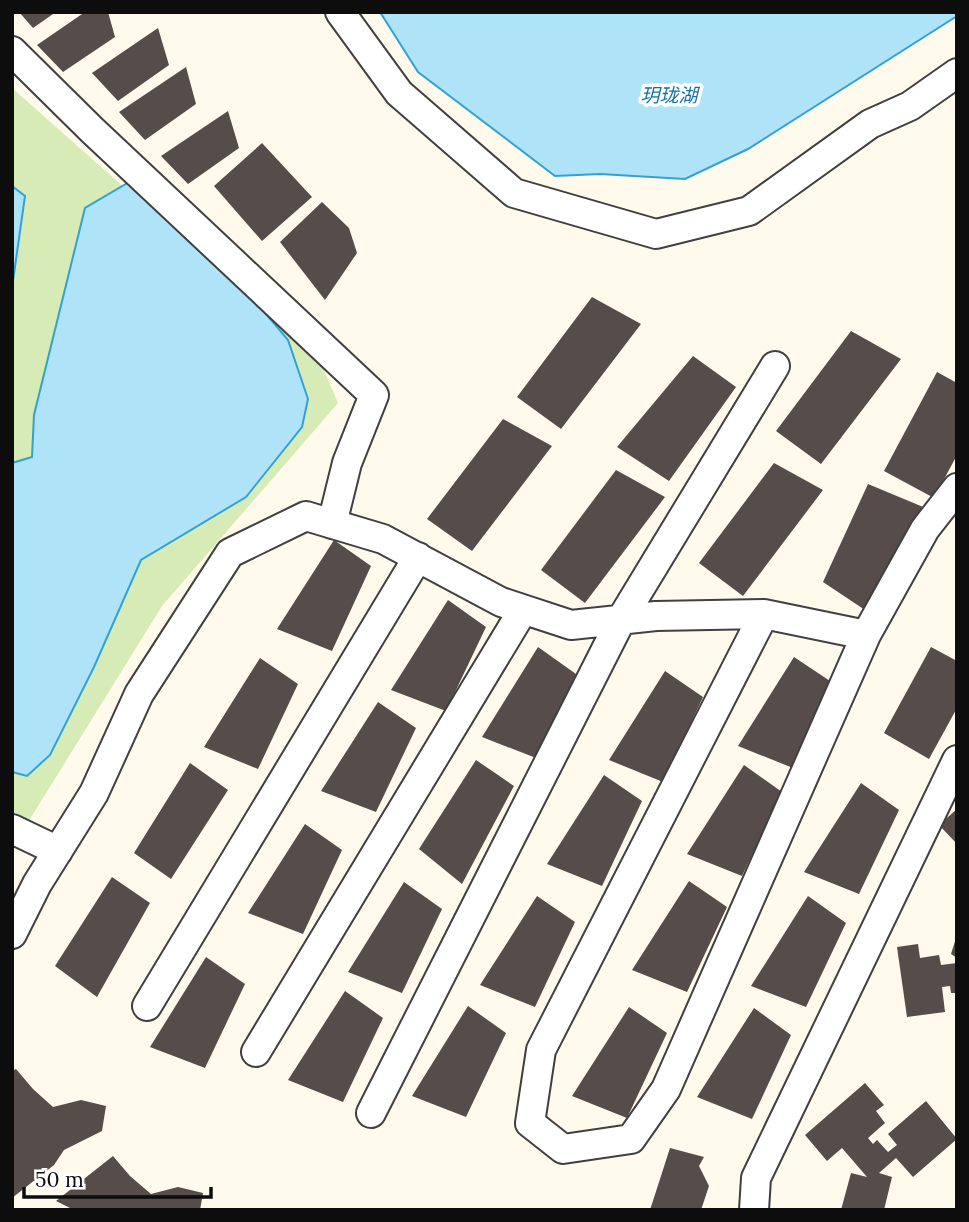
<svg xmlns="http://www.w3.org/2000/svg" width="969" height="1222" font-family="Lora,'Noto Sans SC',serif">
  <rect width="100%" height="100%" fill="#fffaec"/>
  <path fill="#d6ebb5" d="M12,88L320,361L338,403L162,606L12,848Z"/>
  <path fill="#afe4f8" stroke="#33a2d2" stroke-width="2" d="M380,12H957V16L748,149L685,179L600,174L555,176L418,72Z
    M131,181L218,257L288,340L308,399L302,427L246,497L141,560L94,667L50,755L27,776L12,772V463L32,457L34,415L85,208Z
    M12,186L25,196L12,288Z"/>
  <path fill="#564c49" d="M19,12H56L33,28Z
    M85,12H108L115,37L63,72L37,45Z
    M158,28L169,65L118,101L92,73Z
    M186,67L196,104L145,140L119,112Z
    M228,111L239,148L188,184L161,156Z
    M262,143L312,197L262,241L214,186Z
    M322,202L349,228L357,253L325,300L280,242Z
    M592,297L641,324L561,429L517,397Z
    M851,331L901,359L821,464L776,431Z
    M693,356L736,387L669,481L617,447Z
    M937,372L957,383V455L934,498L884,471Z
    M503,419L552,446L472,551L427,519Z
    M774,463L823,490L743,596L699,563Z
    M616,470L665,497L585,603L541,570Z
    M868,484L928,509L865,610L823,582Z
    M334,540L371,566L332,651L277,629Z
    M448,600L486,627L446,711L391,690Z
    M538,647L576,674L536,758L482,737Z
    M931,647L957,661V708L929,759L884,733Z
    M794,657L833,683L793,768L738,746Z
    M260,658L298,684L258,769L204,747Z
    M665,671L703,697L663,782L609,760Z
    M378,702L416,728L376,812L321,791Z
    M476,760L514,786L462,884L419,849Z
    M190,763L228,790L171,879L134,853Z
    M744,765L782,792L742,876L687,854Z
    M604,775L642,801L602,886L547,864Z
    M861,783L899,810L859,894L804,872Z
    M957,809V844L939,825Z
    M305,824L342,850L303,934L248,913Z
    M112,877L150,903L97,997L55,966Z
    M689,881L727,907L687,992L632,970Z
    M404,882L442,909L402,993L348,972Z
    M537,896L575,922L535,1007L480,985Z
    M808,896L846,923L806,1007L751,986Z
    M956,938H957V958L951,954Z
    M918,944L920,958L939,955L941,965L957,963V993H951L950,986L942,987L945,1012L907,1017L897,947Z
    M206,957L245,984L205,1068L150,1047Z
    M345,991L383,1018L343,1102L288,1080Z
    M468,1006L506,1033L466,1117L412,1096Z
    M629,1007L667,1033L627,1118L572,1096Z
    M754,1008L791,1035L752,1119L697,1097Z
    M16,1069L33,1089L53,1107L81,1100L106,1106L102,1131L64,1150L54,1165L12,1198V1071Z
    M865,1083L884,1105L876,1111L885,1123L868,1138L873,1144L877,1140L888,1152L897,1145L888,1134L926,1101L957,1139L913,1177L896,1158L879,1173L892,1177L884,1210H841L851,1173L867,1177L842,1148L827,1161L805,1135Z
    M670,1148L704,1157L699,1166L709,1186L701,1210H650Z
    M113,1156L130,1176L151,1194L178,1187L203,1193L200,1210H74L56,1201Z"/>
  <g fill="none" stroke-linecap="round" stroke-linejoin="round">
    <defs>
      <path id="street" d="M340,12L399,93L514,193L656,234L749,211L870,124L910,106L957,73
        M12,51L92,130L374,395L347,463L332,524
        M764,614L866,635
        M12,829L58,851
        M12,934L37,884L94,793L139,694L230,553L306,516L383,539L501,602L571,625L656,616L764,614L541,1050L530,1123L563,1149L631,1139L666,1089L866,635L925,529L957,488
        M147,1006L418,557
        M256,1052L523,610
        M371,1113L622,618L775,366
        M754,1210L756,1178L957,760"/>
    </defs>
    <use href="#street" stroke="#404040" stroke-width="32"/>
    <use href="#street" stroke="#fff" stroke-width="28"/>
  </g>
  <g text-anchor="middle" stroke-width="7" stroke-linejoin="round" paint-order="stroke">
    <g font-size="19" font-style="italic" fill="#1171a3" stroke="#fff">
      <text x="669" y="102">玥珑湖</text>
    </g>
  </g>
  <rect width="969" height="1222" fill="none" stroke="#0d0d0d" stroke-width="28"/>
  <path d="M24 1187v10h187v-10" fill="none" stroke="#0d0d0d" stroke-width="3.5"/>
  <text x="35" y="1187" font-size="21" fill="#0d0d0d" stroke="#ffffff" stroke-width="5" paint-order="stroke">50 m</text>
</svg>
